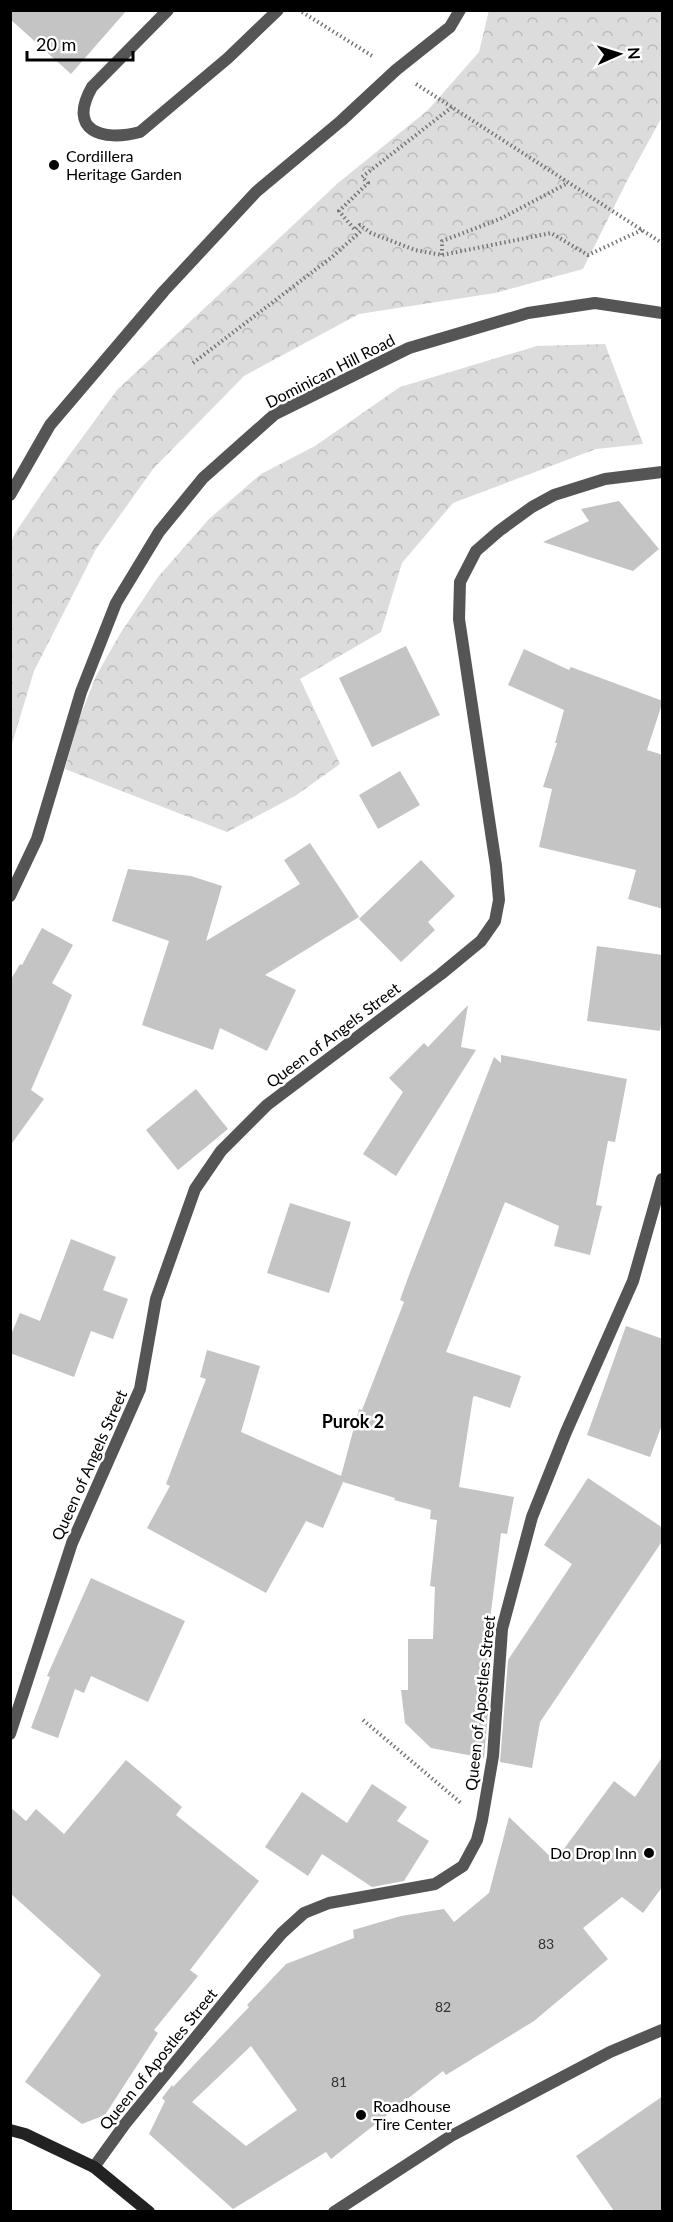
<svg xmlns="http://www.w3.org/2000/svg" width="673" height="2222" font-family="Lato,sans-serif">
  <defs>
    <pattern id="forest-crowns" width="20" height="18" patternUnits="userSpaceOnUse" patternTransform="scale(1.5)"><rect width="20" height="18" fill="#dcdcdc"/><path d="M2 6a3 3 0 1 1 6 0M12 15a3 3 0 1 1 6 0" fill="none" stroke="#bbb"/></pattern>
  </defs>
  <rect width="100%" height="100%" fill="#fff"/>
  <path fill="url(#forest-crowns)" d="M489,10L662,11V117L629,177L583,269L495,293L359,314L244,376L153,469L96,549L34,671L11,747L10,546L15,533L49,483L117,390L338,183L428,110L479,52Z
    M605,344L643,444L596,449L453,503L402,563L381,632L300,679L340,764L295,796L227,832L65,769L79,719L96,676L120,634L158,577L209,519L261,474L315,446L400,387L537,346Z"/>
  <path fill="#c4c4c4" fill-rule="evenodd" d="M10,10H127L71,74L10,19Z
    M619,501L659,549L633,571L543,542L589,521L581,509Z
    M406,646L440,715L372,747L339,678Z
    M524,649L569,670L571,667L663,701L647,750L663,755V909L628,899L636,870L539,847L552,789L543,787L557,743H555L564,710L508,685Z
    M400,771L420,805L378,829L359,795Z
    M310,843L359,917L265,975L296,990L267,1051L220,1028L213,1050L142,1025L169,941L112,921L128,869L191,876L222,886L206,941L300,884L284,860Z
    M421,860L455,896L428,922L435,930L401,962L359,919Z
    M42,928L73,945L52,983L72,995L31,1090L44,1099L10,1146V981L20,964L22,965Z
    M597,946L663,955V1011L660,1031L587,1021Z
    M468,1005L461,1047L476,1050L396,1176L363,1154L403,1092L389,1078L424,1043L428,1047Z
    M501,1055L627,1079L615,1142L608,1141L596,1205L602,1206L590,1255L554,1246L559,1226L505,1202L446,1352L521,1376L510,1408L475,1396L473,1397L459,1487L514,1497L507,1534L501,1533L489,1627L491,1623L484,1696L490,1688L484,1758L431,1748L405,1723L401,1690H408V1639H433L435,1587L430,1586L437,1520L430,1519L431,1510L394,1500L395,1498L343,1482L323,1528L306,1521L266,1593L147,1528L170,1486L166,1484L206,1379L200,1377L207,1350L260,1366L241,1432L341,1476L359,1409L362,1410L404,1302L400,1300L409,1275L494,1057L501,1063Z
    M196,1089L228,1129L178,1170L146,1130Z
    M290,1203L351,1222L329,1293L267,1273Z
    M71,1239L116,1257L103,1290L128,1299L113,1339L91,1331L74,1377L10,1353V1337L20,1313L40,1321Z
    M626,1326L663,1339V1422L650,1457L587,1435Z
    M588,1478L663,1528V1540L540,1722L532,1768L500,1762L508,1660L572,1564L544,1545Z
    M91,1578L185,1621L148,1702L91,1676L84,1693L75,1689L58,1738L31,1728L50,1677L47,1676Z
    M663,1756V1886L643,1913L622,1897L583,1928L608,1959L534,2021L446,2075L443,2071L331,2159L326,2152L233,2209L149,2134L165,2101L162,2098L172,2085L173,2087L249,2007L247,2005L286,1964L354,1938L353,1930L401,1916L444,1909L454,1922L489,1893L509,1817L555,1861L614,1781L635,1797ZM251,2046L297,2110L246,2146L192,2102Z
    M126,1760L182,1807L176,1815L259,1881L190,1970L198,1976L154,2030L158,2033L105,2115L82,2124L25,2082L101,1975L10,1893V1807L26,1821L36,1809L64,1834Z
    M372,1784L407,1807L397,1821L429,1841L404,1881L372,1887L322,1854L308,1876L265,1847L302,1792L347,1823Z
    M663,2096V2211H614L576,2156Z"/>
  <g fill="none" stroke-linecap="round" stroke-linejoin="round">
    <path stroke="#777" stroke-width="4" stroke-dasharray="1.5 3" stroke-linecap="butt" d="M302,12L374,57
      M416,84L662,243
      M452,107L362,177L368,183L339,211L355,230L360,225L371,233L415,250L442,255L551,233L588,255L642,230
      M442,255V241L500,219L568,183
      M193,363L332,257L363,229
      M363,1720L461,1803"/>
    <path stroke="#555" stroke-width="12" d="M168,10L92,87C67,131 102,142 140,132L228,58L278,10
      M10,495L50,425L164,291L256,192L341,121L396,70L450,27L460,10"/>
    <path stroke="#555" stroke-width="12" d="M10,896L37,839L81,692L116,603L159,532L203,478L275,414L409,348L528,313L595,303L662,313
      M10,1734L72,1543L140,1389L156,1299L195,1189L221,1151L267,1105L441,974L481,941L495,921L499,900L496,866L459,619L460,582L476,551L499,531L532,507L554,495L605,479L662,472
      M94,2167L125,2124L262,1956L282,1933L304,1913L329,1903L435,1884L463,1866L477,1840L482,1820L493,1756L502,1629L532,1517L566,1432L633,1281L662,1179
      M334,2212L451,2136L610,2052L662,2030"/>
    <path stroke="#222" stroke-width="12" d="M10,2130L25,2134L94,2167L149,2212"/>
  </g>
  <g fill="#000" stroke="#fff" stroke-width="2">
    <circle cx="54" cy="165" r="6"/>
    <circle cx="649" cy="1853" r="6"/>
    <circle cx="361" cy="2115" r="6"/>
  </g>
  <g text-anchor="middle" stroke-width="5" stroke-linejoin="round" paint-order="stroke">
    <g font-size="14" fill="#313131">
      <text x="546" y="1949">83</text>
      <text x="443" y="2012">82</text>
      <text x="339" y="2087">81</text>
    </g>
    <g font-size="16" fill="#000" stroke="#fff" text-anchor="start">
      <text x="66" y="162">Cordillera<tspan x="66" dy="18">Heritage Garden</tspan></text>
      <text x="637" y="1859" text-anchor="end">Do Drop Inn</text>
      <text x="373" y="2112">Roadhouse<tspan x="373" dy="18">Tire Center</tspan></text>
    </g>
    <g font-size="16" fill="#000" stroke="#fff">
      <text transform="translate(330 371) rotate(-27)" y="6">Dominican Hill Road</text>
      <text transform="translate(333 1035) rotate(-37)" y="6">Queen of Angels Street</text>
      <text transform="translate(89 1465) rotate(-66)" y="6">Queen of Angels Street</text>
      <text transform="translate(480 1703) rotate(-84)" y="6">Queen of Apostles Street</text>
      <text transform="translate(158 2059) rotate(-51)" y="6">Queen of Apostles Street</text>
    </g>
    <g font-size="18" font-weight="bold" fill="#000" stroke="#fff">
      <text x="353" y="1428">Purok 2</text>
    </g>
  </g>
  <rect width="673" height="2222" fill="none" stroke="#000000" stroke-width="24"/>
  <g transform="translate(619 54) rotate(87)" stroke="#ffffff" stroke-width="4.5" paint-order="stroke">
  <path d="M0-4.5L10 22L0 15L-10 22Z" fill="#000000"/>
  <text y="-9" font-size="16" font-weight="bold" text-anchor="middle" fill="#000000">N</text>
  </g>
  <path d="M27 51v9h106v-9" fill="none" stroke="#000000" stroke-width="3"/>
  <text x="36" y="51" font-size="18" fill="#000000" stroke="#ffffff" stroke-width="4.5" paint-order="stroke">20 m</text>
</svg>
